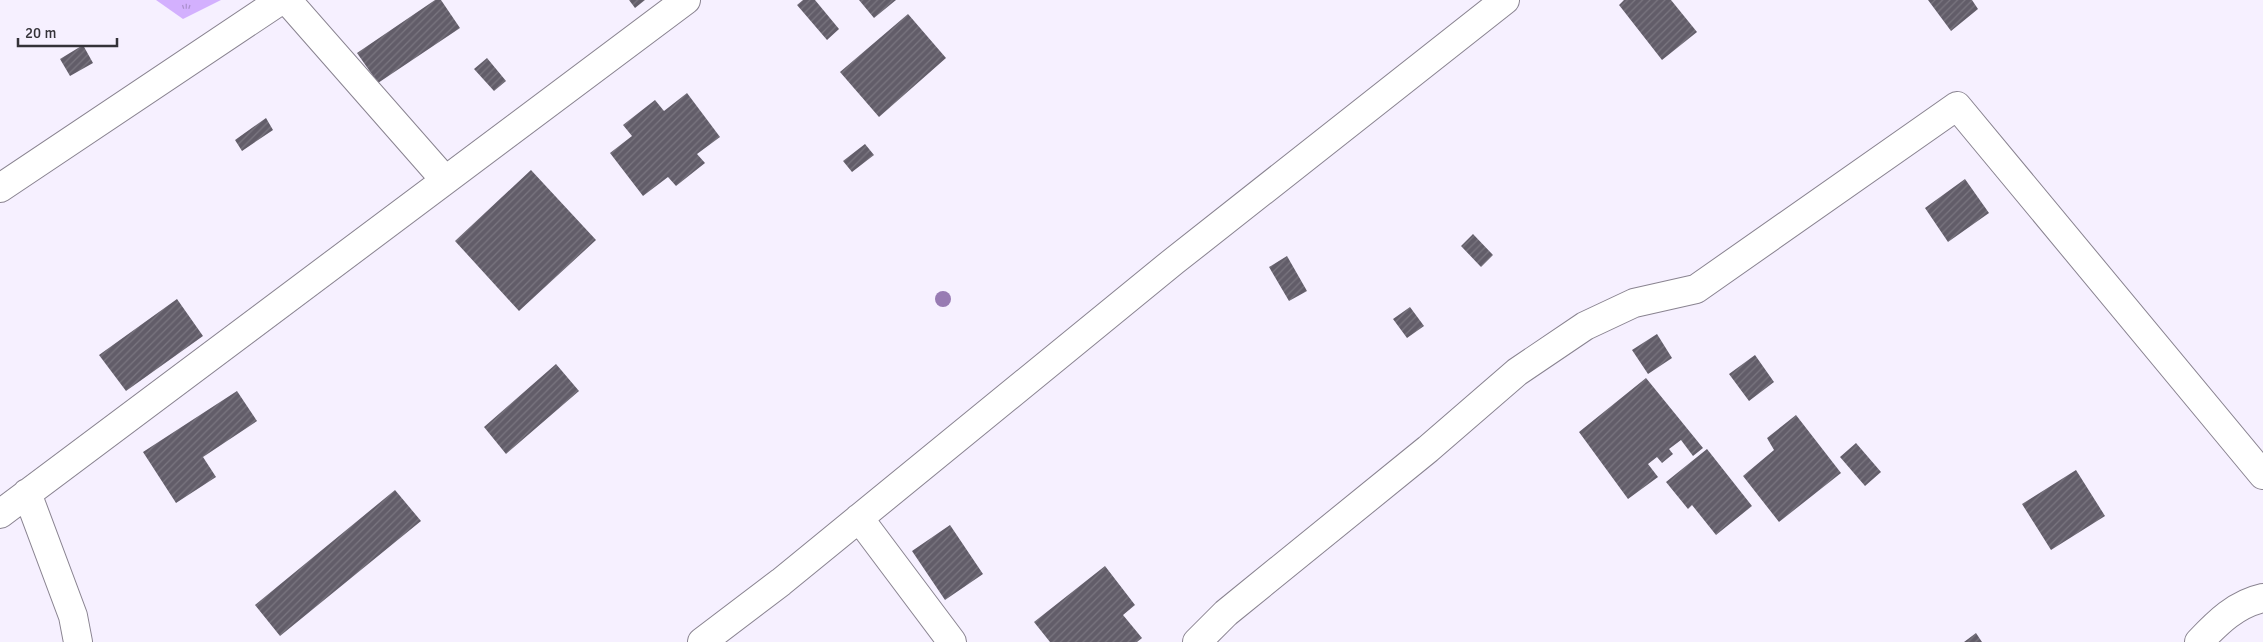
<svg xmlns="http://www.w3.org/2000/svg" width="2263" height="642" font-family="Signika,sans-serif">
  <defs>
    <pattern id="grass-tufts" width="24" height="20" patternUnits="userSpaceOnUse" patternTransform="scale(1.25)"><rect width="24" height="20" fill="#d3b0fe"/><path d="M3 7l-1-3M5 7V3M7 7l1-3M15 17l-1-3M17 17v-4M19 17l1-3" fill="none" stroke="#ac90cf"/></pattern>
    <pattern id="building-hatch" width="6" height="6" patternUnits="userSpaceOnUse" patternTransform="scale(1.25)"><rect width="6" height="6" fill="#625d69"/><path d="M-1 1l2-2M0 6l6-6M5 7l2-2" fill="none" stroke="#7a7680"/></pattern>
  </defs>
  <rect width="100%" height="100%" fill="#f6f0ff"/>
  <path fill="url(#grass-tufts)" d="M156,0H221L183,19Z"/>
  <path fill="url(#building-hatch)" d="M435,0H441L460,28L378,83L357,53Z
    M629,0H645L635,8Z
    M803,0H815L839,29L827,40L797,5Z
    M859,0H896L874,18Z
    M1624,0H1671L1697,32L1662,60L1619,5Z
    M1928,0H1972L1978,9L1951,31Z
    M908,14L946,58L879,117L840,72Z
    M83,45L93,63L70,76L60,59Z
    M487,58L506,81L494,91L474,69Z
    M687,93L720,137L697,154L705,163L676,186L668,177L643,196L610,153L632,136L623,125L655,100L664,111Z
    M266,118L273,130L242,151L235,140Z
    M865,144L874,155L852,172L843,161Z
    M531,170L596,240L519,311L455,241Z
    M1965,179L1989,213L1948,242L1925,208Z
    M1473,234L1493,255L1481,267L1461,246Z
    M1287,256L1307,291L1289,301L1269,267Z
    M177,299L203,336L126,391L99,355Z
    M1410,307L1424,326L1407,338L1393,319Z
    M1657,334L1672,358L1648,374L1632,350Z
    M1755,355L1774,382L1749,401L1729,374Z
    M556,364L579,391L506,454L484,427Z
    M1646,378L1703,448L1693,456L1681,440L1669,449L1673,454L1662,463L1657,457L1648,464L1658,477L1628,499L1579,432Z
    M237,391L257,421L203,457L216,477L176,503L143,452Z
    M1796,415L1841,473L1779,522L1743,476L1774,450L1767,438Z
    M1856,443L1881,472L1865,486L1840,457Z
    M1707,449L1752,506L1716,535L1692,505L1688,509L1666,482Z
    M2076,470L2105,516L2051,550L2022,504Z
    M395,490L421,521L280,636L255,605Z
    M950,525L983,574L945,600L912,551Z
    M1105,566L1135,605L1123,615L1142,638L1137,642H1050L1034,622Z
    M1976,633L1982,642H1964Z"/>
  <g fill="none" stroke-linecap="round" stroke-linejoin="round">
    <defs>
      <path id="minor" d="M287,0L445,180
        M0,188L281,0
        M27,493L73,616L78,642
        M0,514L686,0
        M859,518L952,642
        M702,642L781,582L1174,261L1505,0
        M1197,642L1226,613L1428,449L1517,372L1585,326L1634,303L1696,289L1957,106L2263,475
        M2199,642C2218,622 2236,604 2263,598"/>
    </defs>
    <use href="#minor" stroke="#898390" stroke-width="30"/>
    <use href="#minor" stroke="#fff" stroke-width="28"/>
  </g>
  <circle fill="#987bb3" cx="943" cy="299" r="8"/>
  <path d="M18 38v8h99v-8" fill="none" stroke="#343238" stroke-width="2.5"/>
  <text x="25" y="38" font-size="15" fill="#343238" stroke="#f6f0ff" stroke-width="4" paint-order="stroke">20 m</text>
</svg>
